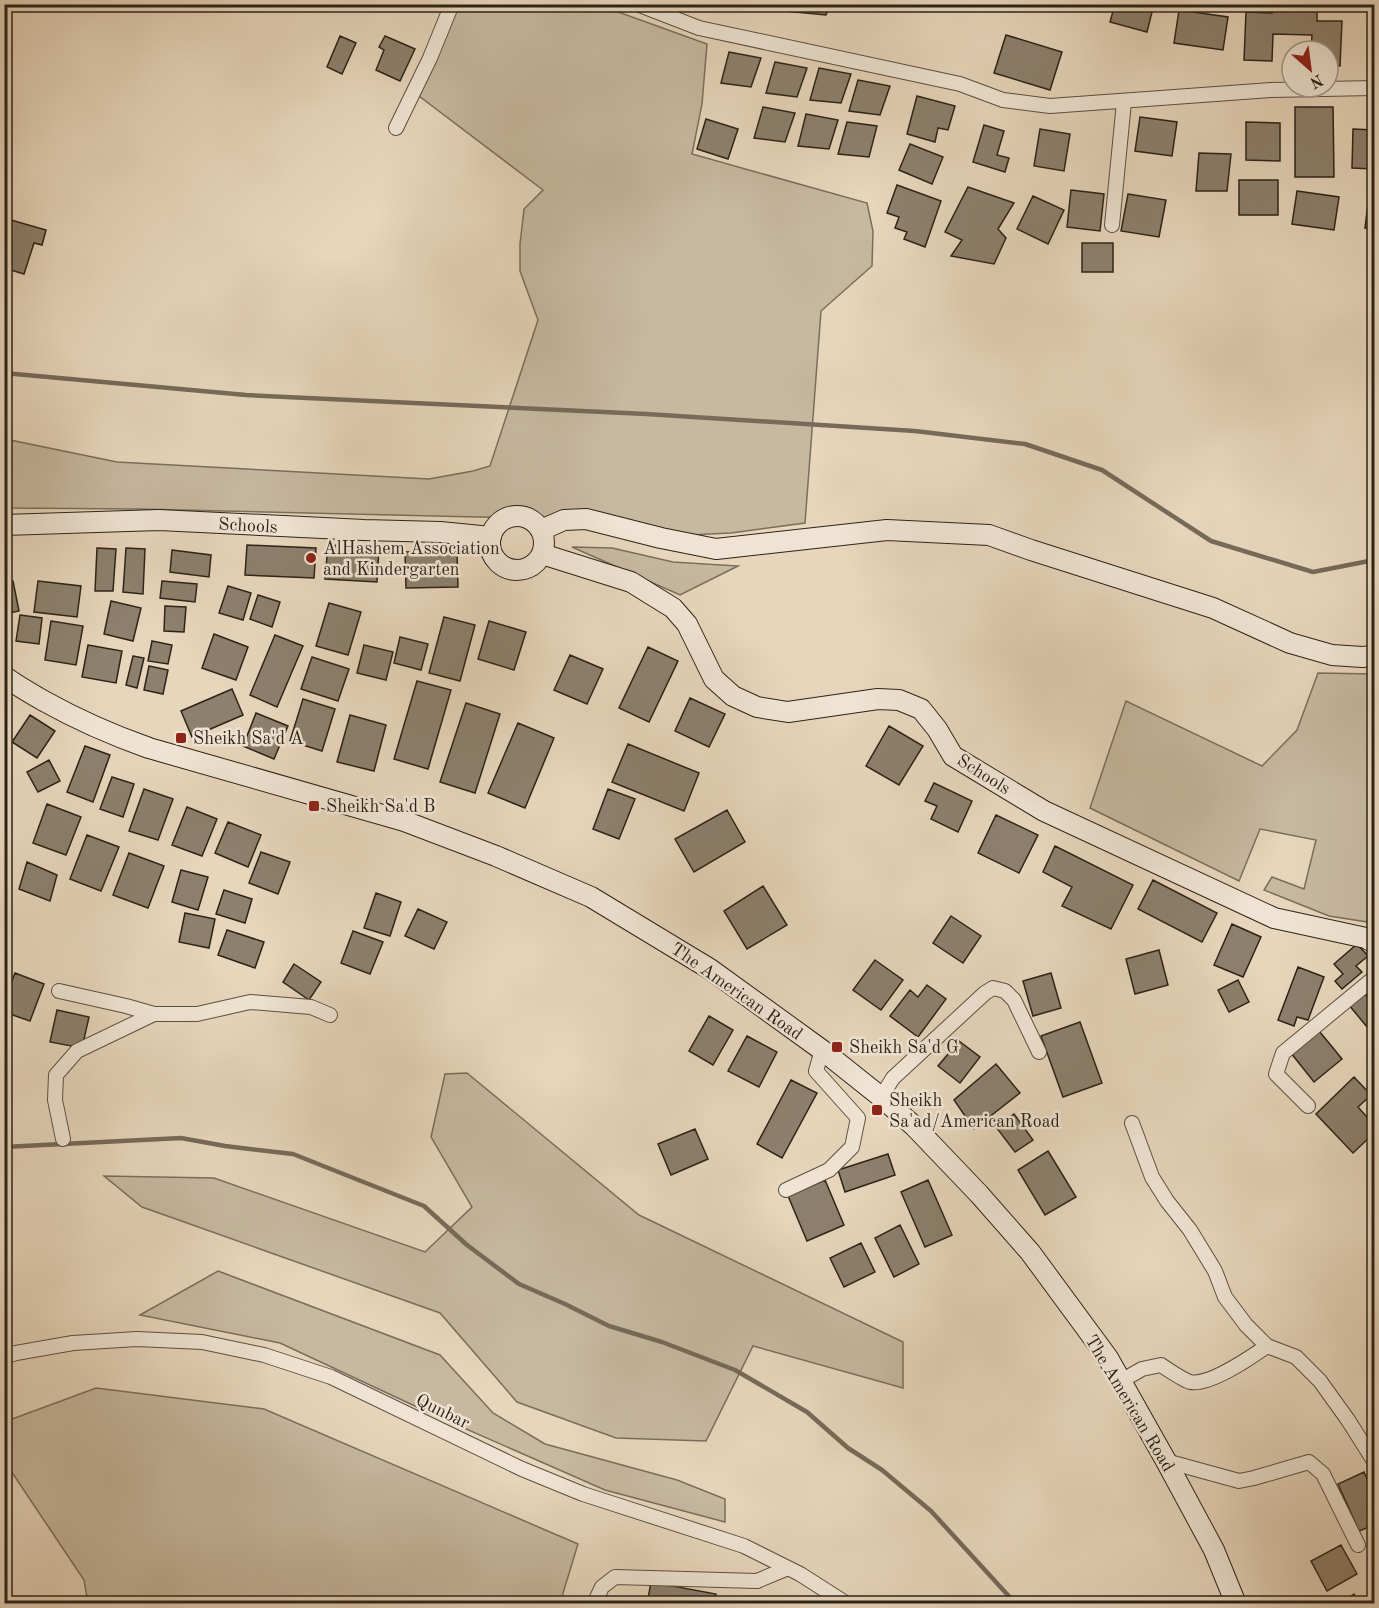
<svg xmlns="http://www.w3.org/2000/svg" width="1379" height="1608" font-family="'Old Standard TT',serif">
  <rect width="100%" height="100%" fill="#e7d6bc"/>
  <filter id="stains"><feTurbulence type="fractalNoise" baseFrequency=".00333" numOctaves="4"/><feColorMatrix values="0 0 0 0 .2 0 0 0 0 .09 0 0 0 0 .02 0 0 0 .5 -.17"/></filter>
  <radialGradient id="worn" r=".72"><stop offset=".6" stop-color="#630" stop-opacity="0"/><stop offset="1" stop-color="#630" stop-opacity=".3"/></radialGradient>
  <path fill="#c7b8a0" stroke="#7a6e5c" stroke-width="1.5" d="M456,5H599L707,44L702,104L692,154L867,203L873,231L872,266L821,311L805,523L731,533L689,535L521,518L137,509L5,508V439L117,462L429,479L473,471L490,466L538,320L520,271V244L524,209L543,190L419,96Z
    M572,547L612,548L673,562L738,566L680,595Z
    M1318,673L1374,674V923L1329,916L1264,890L1272,877L1304,889L1316,840L1260,829L1239,881L1090,808L1126,701L1262,766L1297,730Z
    M467,1073L639,1215L903,1342V1388L753,1346L706,1441L616,1438L517,1402L440,1313L142,1207L104,1176L214,1178L425,1252L472,1207L431,1137L445,1074Z
    M218,1271L440,1355L493,1413L545,1444L677,1480L725,1499V1522L605,1490L432,1414L280,1343L140,1315Z
    M96,1388L264,1409L578,1544L560,1603H88L84,1580L5,1462L4,1422Z"/>
  <g fill="none" stroke-linecap="round" stroke-linejoin="round">
    <path stroke="#766a59" stroke-width="4.5" d="M4,373L246,395L646,414L915,431L1025,444L1102,470L1211,541L1313,572L1374,560
      M4,1147L181,1138L225,1146L293,1154L424,1206L467,1245L519,1284L565,1304L609,1326L662,1342L735,1370L807,1412L848,1448L882,1470L931,1511L1016,1604"/>
  </g>
  <path fill="#8d806d" stroke="#2c2318" stroke-width="1.5" d="M787,4H830L826,15L785,11Z
    M1115,4H1123L1152,12L1147,32L1110,22Z
    M1273,4H1317V21H1342L1340,66L1328,65V51H1311L1312,35L1273,34L1272,61L1244,60L1246,12L1272,13Z
    M1179,10L1228,17L1223,50L1174,43Z
    M1006,35L1062,52L1050,90L994,73Z
    M340,36L356,43L342,74L327,67Z
    M385,36L415,49L400,81L376,70L384,50L379,47Z
    M729,52L761,58L751,87L721,83Z
    M775,62L807,68L797,97L766,93Z
    M819,68L851,74L841,103L810,100Z
    M858,80L890,86L880,115L849,111Z
    M917,96L955,106L948,130L938,128L935,142L907,134Z
    M763,107L795,113L785,142L754,138Z
    M1295,107H1333L1334,177H1295Z
    M806,114L838,120L829,149L798,146Z
    M1140,117L1177,122L1172,156L1135,151Z
    M706,119L738,129L728,159L697,149Z
    M847,122L877,126L869,157L838,154Z
    M1246,122L1280,123V161L1246,160Z
    M984,125L1004,131L997,155L1009,158L1005,172L973,162Z
    M1040,129L1070,134L1064,171L1034,166Z
    M1353,129L1374,130V169L1352,168Z
    M910,144L943,157L932,184L899,170Z
    M1199,153L1231,154L1227,191H1196Z
    M1239,180H1278V215H1239Z
    M897,185L941,201L925,247L904,239L907,232L895,228L899,217L887,213Z
    M968,187L1014,203L998,229L1006,238L994,264L951,256L962,240L945,232Z
    M1071,190L1104,194L1100,231L1067,227Z
    M1297,191L1339,197L1334,230L1292,224Z
    M1128,194L1166,200L1159,237L1121,231Z
    M1369,195L1374,196V229L1365,228Z
    M1033,196L1064,210L1048,244L1017,229Z
    M4,218L46,230L42,245L34,243L24,274L4,268Z
    M1082,243H1113V272H1082Z
    M247,545L316,548L314,578L245,575Z
    M328,545L379,548L377,582L325,579Z
    M97,548L116,549L113,591H95Z
    M126,548L145,549L143,594L123,592Z
    M172,550L211,555L209,577L170,572Z
    M457,551L458,587L406,588L405,552Z
    M13,581L19,611L4,614V582Z
    M38,581L81,586L77,617L34,612Z
    M162,581L197,584L195,602L160,598Z
    M228,586L251,593L243,620L219,613Z
    M258,595L280,602L272,627L250,619Z
    M111,601L141,608L133,641L104,634Z
    M329,603L361,612L348,655L316,646Z
    M165,606L186,607L184,632L164,631Z
    M20,615L42,618L39,644L16,641Z
    M444,617L475,625L460,681L429,673Z
    M51,621L83,626L76,665L45,660Z
    M489,621L526,632L514,670L478,659Z
    M214,634L248,647L236,680L202,668Z
    M275,635L303,646L277,707L250,695Z
    M400,637L428,644L421,670L394,663Z
    M152,641L172,645L168,664L148,661Z
    M88,645L122,651L116,683L82,677Z
    M364,645L393,652L386,680L357,673Z
    M648,647L678,661L649,722L619,708Z
    M570,655L603,669L587,704L554,690Z
    M133,656L144,658L137,688L126,685Z
    M312,657L349,669L338,701L301,689Z
    M149,666L168,670L163,694L144,690Z
    M417,681L451,690L428,769L394,759Z
    M232,689L243,715L192,737L181,711Z
    M690,698L725,714L709,747L675,731Z
    M303,699L335,709L322,751L290,741Z
    M466,703L500,714L475,793L440,782Z
    M256,713L288,726L274,759L243,746Z
    M30,715L55,731L37,758L12,742Z
    M350,715L386,725L374,771L337,762Z
    M518,723L554,738L525,808L488,793Z
    M889,726L923,746L899,785L866,766Z
    M628,744L699,773L684,811L612,782Z
    M85,746L110,755L93,802L67,792Z
    M49,760L60,781L38,792L27,772Z
    M112,777L134,784L123,817L100,809Z
    M934,783L972,801L958,832L931,819L937,806L925,801Z
    M144,789L173,799L158,840L129,831Z
    M608,789L635,799L619,839L593,829Z
    M47,804L81,817L66,855L33,843Z
    M187,807L217,819L202,856L172,845Z
    M727,810L745,842L694,872L675,839Z
    M996,815L1038,835L1019,873L978,853Z
    M228,822L261,835L248,867L215,853Z
    M87,835L119,847L101,891L70,879Z
    M1055,846L1133,885L1111,929L1062,906L1072,887L1043,872Z
    M261,852L290,862L278,894L249,883Z
    M129,853L164,866L148,908L113,895Z
    M27,862L57,875L50,901L19,889Z
    M181,870L208,877L198,910L172,902Z
    M1153,880L1217,913L1202,942L1138,909Z
    M763,886L787,925L747,949L724,911Z
    M224,890L252,899L245,923L216,914Z
    M376,893L401,902L390,936L364,928Z
    M418,909L447,922L434,949L405,936Z
    M185,913L215,919L209,948L179,942Z
    M951,916L981,936L963,963L933,943Z
    M1232,924L1261,937L1243,977L1214,965Z
    M227,930L264,942L255,968L218,955Z
    M353,931L383,942L370,974L341,963Z
    M1357,944L1368,956L1356,966L1362,972L1342,989L1335,981L1343,974L1334,964Z
    M1159,950L1168,985L1135,994L1126,959Z
    M875,960L903,980L881,1010L853,990Z
    M294,964L321,982L309,1000L283,982Z
    M1298,967L1324,977L1308,1020L1297,1017L1294,1026L1278,1020Z
    M15,973L44,984L30,1021L4,1012V1001Z
    M1051,973L1061,1008L1033,1016L1023,981Z
    M1238,980L1249,1002L1229,1012L1218,990Z
    M927,985L946,999L918,1037L890,1016L910,990L918,997Z
    M1364,993L1374,1005V1021L1367,1027L1349,1005Z
    M57,1010L89,1017L82,1048L50,1042Z
    M709,1016L733,1030L713,1065L689,1051Z
    M1080,1022L1102,1083L1063,1097L1041,1036Z
    M1315,1026L1342,1059L1314,1082L1287,1048Z
    M747,1036L777,1052L759,1087L728,1071Z
    M959,1041L980,1057L960,1083L938,1066Z
    M996,1064L1020,1093L974,1129L954,1100Z
    M1354,1077L1371,1095L1358,1107L1374,1125V1133L1353,1153L1316,1114Z
    M791,1080L817,1093L782,1158L757,1144Z
    M1014,1114L1033,1140L1015,1152L996,1127Z
    M695,1129L708,1159L671,1175L658,1144Z
    M1048,1151L1076,1197L1045,1215L1018,1170Z
    M888,1154L895,1175L845,1192L838,1170Z
    M825,1180L844,1225L807,1241L788,1196Z
    M928,1180L952,1235L925,1247L901,1192Z
    M900,1225L919,1264L894,1277L875,1238Z
    M861,1243L875,1272L844,1287L830,1258Z
    M1364,1472L1374,1496V1525L1359,1531L1338,1484Z
    M1341,1545L1357,1574L1327,1591L1311,1561Z
    M651,1582L716,1594L715,1604H647Z
    M1354,1594L1359,1604H1339Z"/>
  <g fill="none" stroke-linecap="round" stroke-linejoin="round">
    <defs>
      <path id="street" d="M637,4L699,28L960,84L1003,100L1050,106L1271,90L1374,88
        M396,128L430,58L452,4
        M1112,225L1124,102
        M59,991L126,1006L154,1014H197L250,1002L311,1007L330,1015
        M881,1097L893,1078L985,993L993,988L1005,991L1014,1000L1039,1052
        M1308,1106L1276,1074L1283,1053L1374,978
        M1132,1123L1152,1177L1167,1201L1190,1230L1215,1271L1225,1297L1246,1325L1267,1346
        M63,1139L55,1100L56,1075L77,1051L154,1014
        M786,1190L829,1170L852,1147L858,1118L816,1071L822,1050
        M4,1357L16,1353L73,1343L137,1339L202,1342L264,1355L331,1377L522,1469L583,1494L744,1546L800,1574L847,1604
        M1121,1381L1142,1369L1161,1365C1167,1369 1183,1380 1190,1382C1210,1386 1251,1357 1267,1346L1296,1357L1320,1381L1348,1420L1372,1458H1374
        M1166,1461L1239,1481L1254,1478L1309,1462L1323,1474L1358,1545
        M595,1602L602,1587L615,1577L757,1581L788,1568"/>
      <path id="secondary" d="M490 543a27 27 0 1 1 54 0a27 27 0 1 1-54 0Z
        M4,525L159,520L364,530L440,532L491,537
        M541,530L564,520L586,519L661,538L716,549L887,530L989,535L1031,550L1213,608L1290,643L1332,655L1362,657L1374,656
        M542,554L631,582L673,608L687,624L714,679L733,696L757,707L788,712L878,699L899,700L921,709L937,729L953,756L1044,811L1274,918L1366,938L1374,943
        M4,676C16,685 30,693 44,701C78,720 112,735 149,748L404,821L496,856L591,897L710,969L822,1050L881,1097L914,1126L979,1194L1030,1252L1108,1358L1166,1461L1214,1550L1236,1604"/>
    </defs>
    <use href="#street" stroke="#5b5041" stroke-width="16"/>
    <use href="#secondary" stroke="#2c2318" stroke-width="22"/>
    <use href="#street" stroke="#efe4d3" stroke-width="14"/>
    <use href="#secondary" stroke="#efe4d3" stroke-width="20"/>
  </g>
  <g fill="#8f2418" stroke="#efe4d3" stroke-width="2">
    <circle cx="311" cy="558" r="6"/>
    <rect x="175" y="732" width="12" height="12" rx="3"/>
    <rect x="308" y="800" width="12" height="12" rx="3"/>
    <rect x="831" y="1041" width="12" height="12" rx="3"/>
    <rect x="871" y="1104" width="12" height="12" rx="3"/>
  </g>
  <g text-anchor="middle" stroke-width="5" stroke-linejoin="round" paint-order="stroke">
    <g font-size="18" fill="#2c2318" stroke="#efe4d3">
      <text transform="translate(248 525) rotate(3)" y="6">Schools</text>
      <text transform="translate(984 774) rotate(32)" y="6">Schools</text>
      <text transform="translate(737 991) rotate(35)" y="6">The American Road</text>
      <text transform="translate(1130 1403) rotate(59)" y="6">The American Road</text>
      <text transform="translate(443 1411) rotate(26)" y="6">Qunbar</text>
    </g>
    <g font-size="18" fill="#2c2318" stroke="#efe4d3" text-anchor="start">
      <text x="323" y="554">AlHashem Association<tspan x="323" dy="21">and Kindergarten</tspan></text>
      <text x="193" y="744">Sheikh Sa'd A</text>
      <text x="326" y="812">Sheikh Sa'd B</text>
      <text x="849" y="1053">Sheikh Sa'd G</text>
      <text x="889" y="1106">Sheikh<tspan x="889" dy="21">Sa'ad/American Road</tspan></text>
    </g>
  </g>
  <rect width="1379" height="1608" fill="none" stroke="#e7d6bc" stroke-width="24"/>
  <rect x="6" y="6" width="1367" height="1596" fill="none" stroke="#2c2318" stroke-width="3"/>
  <rect x="12" y="12" width="1355" height="1584" fill="none" stroke="#2c2318" stroke-width="1.5"/>
  <g transform="translate(1310 69) rotate(152)"><circle r="28" fill="#efe4d3" stroke="#a19788" stroke-width="1.5"/>
  <path d="M0-4.5L10 22L0 15L-10 22Z" fill="#8f2418"/>
  <text y="-9" font-size="16" font-weight="bold" text-anchor="middle" fill="#2c2318">N</text>
  </g>
  <rect width="100%" height="100%" filter="url(#stains)"/>
  <rect width="100%" height="100%" fill="url(#worn)"/>
</svg>
